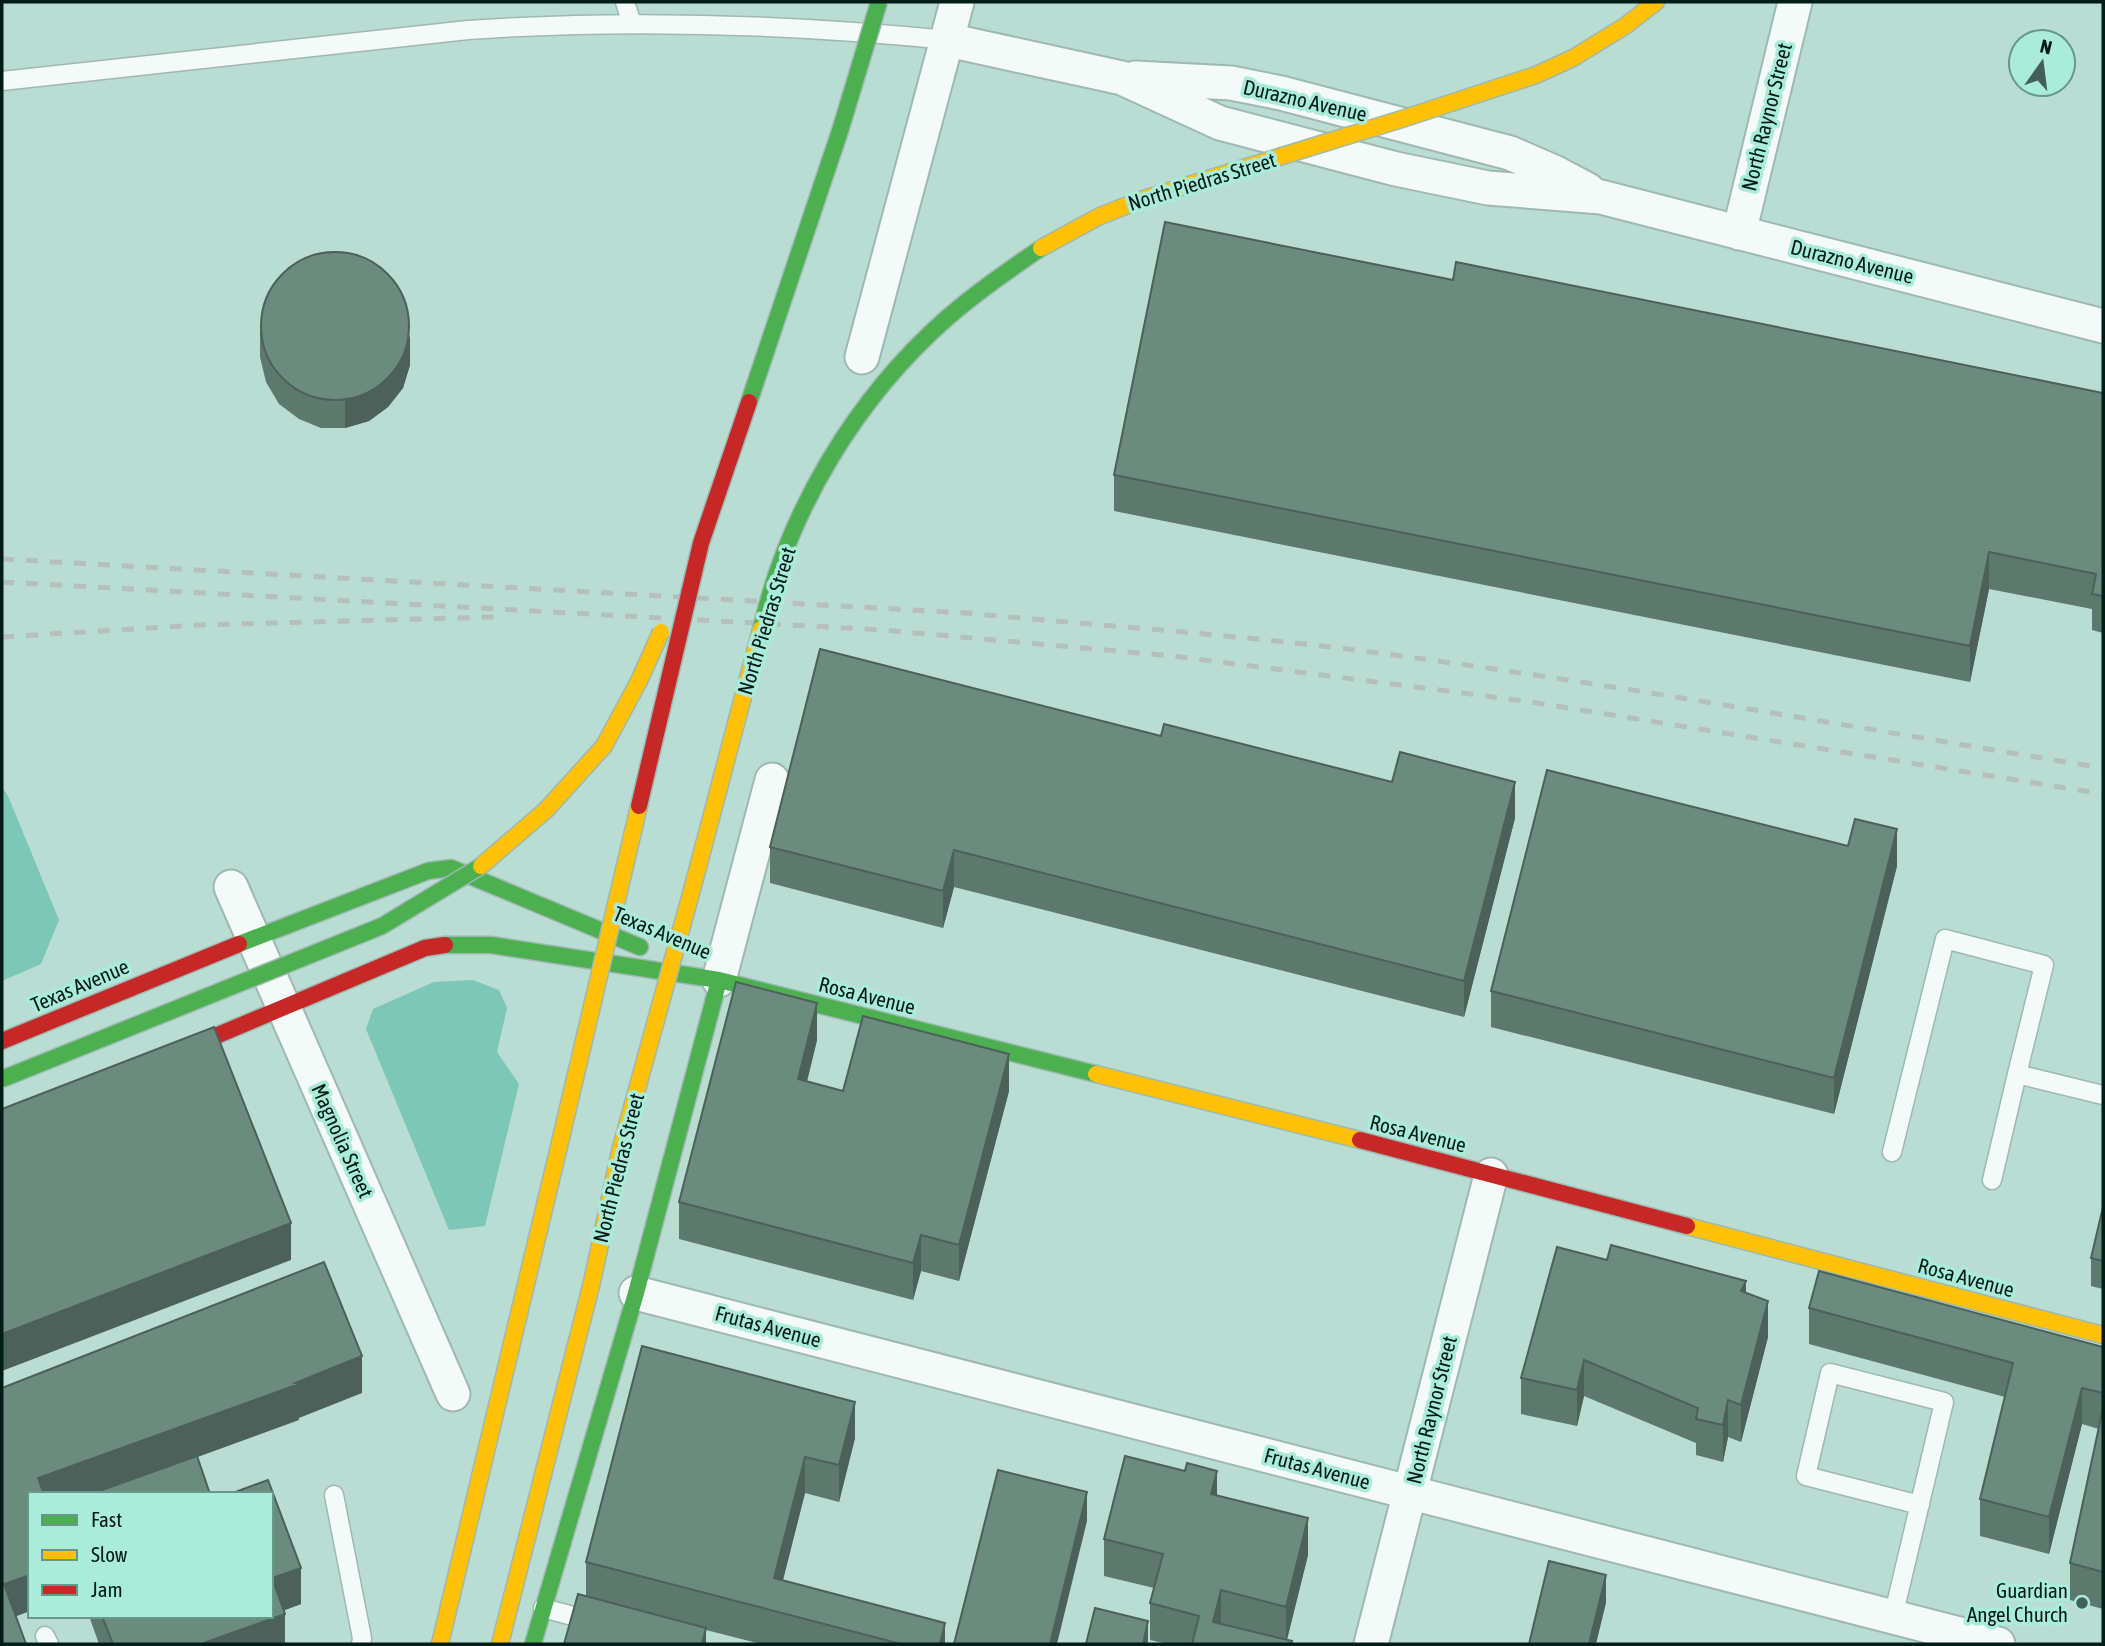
<svg xmlns="http://www.w3.org/2000/svg" width="2105" height="1646" font-family="'Asap Condensed',sans-serif">
  <rect width="100%" height="100%" fill="#b9dcd3"/>
  <path fill="#7cc7b6" d="M2,787L8,796L59,920L41,964L2,981Z
    M473,980L499,990L507,1008L497,1052L519,1084L485,1226L449,1230L366,1029L373,1009L434,982Z"/>
  <g fill="none" stroke-linecap="round" stroke-linejoin="round">
    <defs>
      <path id="lane" d="M625,2L632,24
        M2,81L468,30C629,19 788,24 948,40
        M1892,1152L1945,939L2044,965L2017,1074
        M1992,1180L2017,1074L2103,1095
        M334,1495L362,1638L361,1644
        M543,1608L595,1622
        M1893,1617L1944,1402L1830,1373L1806,1476L1920,1505
        M45,1636L49,1644"/>
      <path id="street" d="M948,40L1122,78L1220,123L1396,169L1488,188L1601,197L2103,326
        M1135,78L1231,83L1281,93L1510,153L1556,173L1588,190
        M1739,233L1795,2
        M862,357L957,2
        M231,887L453,1394
        M719,980L772,780
        M636,1293L1998,1644
        M1371,1644L1491,1175"/>
      <path id="fast" d="M239,944L428,871L451,868L640,947
        M445,945H491L719,980L1096,1074
        M533,1644L636,1293L719,980"/>
      <path id="slow" d="M1573,58L1625,26L1656,2
        M1096,1074L1360,1140
        M1687,1226L2103,1335
        M440,1644L561,1138
        M500,1644L592,1282L620,1151"/>
      <path id="jam" d="M2,1041L239,944
        M168,1056L425,948L445,945
        M1360,1140L1687,1226"/>
    </defs>
    <use href="#lane" stroke="#9db9b2" stroke-width="21"/>
    <use href="#street" stroke="#9db9b2" stroke-width="37"/>
    <use href="#fast" stroke="#9db9b2" stroke-width="19"/>
    <use href="#slow" stroke="#9db9b2" stroke-width="19"/>
    <use href="#jam" stroke="#9db9b2" stroke-width="19"/>
    <use href="#lane" stroke="#f4faf8" stroke-width="18"/>
    <use href="#street" stroke="#f4faf8" stroke-width="33"/>
    <use href="#fast" stroke="#4caf50" stroke-width="16"/>
    <use href="#slow" stroke="#ffc107" stroke-width="16"/>
    <use href="#jam" stroke="#c62828" stroke-width="16"/>
    <path stroke="#b5bfbc" stroke-width="5" stroke-dasharray="12 12" stroke-linecap="butt" d="M2,559L966,613C1104,626 1242,635 1379,653C1622,685 1862,729 2103,768
      M2,582L883,630L1173,656L1525,701L2103,794
      M2,637L199,625L494,617"/>
    <defs>
      <path id="fast-bridge" d="M749,402L840,131L879,2
        M761,629C788,511 856,398 947,318C977,292 1009,270 1041,248
        M2,1079L382,926L481,866"/>
      <path id="slow-bridge" d="M1041,248L1098,217L1140,200L1402,119L1536,75L1573,58
        M481,866L546,810L604,746L639,681L661,632
        M561,1138L639,806
        M620,1151L693,886L761,629"/>
      <path id="jam-bridge" d="M639,806L701,543L749,402"/>
    </defs>
    <use href="#fast-bridge" stroke="#9db9b2" stroke-width="19" stroke-linecap="butt"/>
    <use href="#slow-bridge" stroke="#9db9b2" stroke-width="19" stroke-linecap="butt"/>
    <use href="#jam-bridge" stroke="#9db9b2" stroke-width="19" stroke-linecap="butt"/>
    <use href="#fast-bridge" stroke="#4caf50" stroke-width="16"/>
    <use href="#slow-bridge" stroke="#ffc107" stroke-width="16"/>
    <use href="#jam-bridge" stroke="#c62828" stroke-width="16"/>
  </g>
  <path fill="#5d786d" d="M1453,280L2103,393V633L2092,630V609L1989,589L1970,682L1114,511V475Z
    M260,329L410,365L403,388L388,407L369,421L345,428H321L299,419L279,404L266,382L260,357Z
    M1161,736L1515,818L1464,1017L954,887L943,928L770,883V847Z
    M1897,866L1834,1114L1491,1027V991Z
    M817,1040L807,1082L843,1091H1009L959,1281L921,1271L913,1300L679,1239V1202Z
    M2103,1207V1289L2091,1286V1258Z
    M1607,1260L1746,1293L1768,1337L1741,1442L1728,1437L1723,1462L1696,1455V1443L1584,1396L1577,1426L1521,1414V1378Z
    M1809,1308L2103,1347V1609L2070,1600V1563L2099,1429L2082,1424L2049,1554L1980,1536V1499L2005,1397L1809,1344Z
    M642,1346L855,1438L839,1502L805,1493L783,1580L945,1644H761L706,1630V1644L586,1596V1562Z
    M268,1480L301,1604L284,1610L285,1644H99L89,1616H271Z
    M1217,1495L1308,1555L1287,1640L1292,1644H1168L1150,1640V1603L1154,1588L1104,1576V1539Z"/>
  <path fill="#4c6159" d="M410,336V365L403,388L388,407L369,421L345,428V400Z
    M1989,552V589L1970,682V646Z
    M1515,782V818L1464,1017V981Z
    M1897,829V866L1834,1114V1078Z
    M954,850V887L943,928V891Z
    M817,1003V1040L798,1116V1079Z
    M1009,1054V1091L959,1281V1245Z
    M291,1223V1260L2,1371V1334Z
    M921,1235V1271L913,1300V1263Z
    M1746,1281V1318L1741,1291Z
    M1768,1301V1337L1741,1442V1405Z
    M362,1356V1393L299,1418V1420L96,1494H38V1478L295,1383Z
    M1584,1360V1396L1577,1426V1390Z
    M2082,1388V1424L2049,1554V1517Z
    M1728,1400V1437L1723,1462V1425Z
    M855,1402V1438L839,1502V1465Z
    M805,1457V1493L775,1611L774,1578Z
    M1217,1471V1507L1211,1494Z
    M1087,1492V1521L1057,1644H1050Z
    M1308,1518V1555L1286,1643V1607Z
    M301,1568V1604L272,1615V1578Z
    M30,1575V1611L4,1621V1584Z
    M1606,1575V1603L1596,1644H1589Z
    M1221,1590V1626L1213,1622Z
    M285,1614V1644H201Z
    M1148,1621V1641L1147,1644H1143Z
    M945,1623V1644H940Z
    M706,1628V1644H702Z"/>
  <path fill="#6c8b7f" stroke="#4c6159" stroke-width="2" d="M1165,222L1453,280L1456,262L2103,393V596L2092,594L2096,574L1989,552L1970,646L1114,475Z
    M261 326a74 74 0 1 1 148 0a74 74 0 1 1-148 0Z
    M820,649L1161,736L1164,724L1392,782L1400,752L1515,782L1464,981L954,850L943,891L770,847Z
    M1547,770L1848,846L1855,819L1897,829L1834,1078L1491,991Z
    M736,982L817,1003L798,1079L843,1091L863,1016L1009,1054L959,1245L921,1235L913,1263L679,1202Z
    M214,1027L291,1223L2,1334V1109Z
    M2103,1207V1261L2091,1258Z
    M1611,1245L1746,1281L1741,1291L1768,1301L1741,1405L1728,1400L1723,1425L1696,1419L1698,1408L1584,1360L1577,1390L1521,1378L1557,1247L1607,1260Z
    M324,1262L362,1356L295,1383L299,1384L38,1478L44,1494H30V1575L4,1584L26,1644H2V1388Z
    M1819,1271L2103,1347V1393L2082,1388L2049,1517L1980,1499L2013,1363L1809,1308Z
    M642,1346L855,1402L839,1465L805,1457L774,1578L945,1623L940,1644H901L586,1562Z
    M2103,1408V1572L2070,1563Z
    M197,1456L210,1494H91Z
    M1125,1456L1185,1471L1187,1463L1217,1471L1211,1494L1308,1518L1286,1607L1221,1590L1213,1622L1292,1641L1291,1644H1192L1199,1616L1150,1603L1163,1554L1104,1539Z
    M998,1470L1087,1492L1050,1644H954Z
    M268,1480L301,1568L272,1578L285,1614L201,1644H113L102,1616H271V1494H230Z
    M1549,1561L1606,1575L1589,1644H1529Z
    M578,1594L706,1628L702,1644H564Z
    M1095,1608L1148,1621L1143,1644H1086Z"/>
  <circle fill="#425f59" stroke="#aaebda" stroke-width="2.5" cx="2082" cy="1603" r="7"/>
  <g text-anchor="middle" stroke-width="7" stroke-linejoin="round" paint-order="stroke">
    <g font-size="21" fill="#021c17" stroke="#aaebda">
      <text transform="translate(1305 101) rotate(13)" y="7">Durazno Avenue</text>
      <text transform="translate(1767 117) rotate(-76)" y="7">North Raynor Street</text>
      <text transform="translate(1202 182) rotate(-17)" y="7">North Piedras Street</text>
      <text transform="translate(1852 262) rotate(14)" y="7">Durazno Avenue</text>
      <text transform="translate(767 621) rotate(-73)" y="7">North Piedras Street</text>
      <text transform="translate(662 933) rotate(23)" y="7">Texas Avenue</text>
      <text transform="translate(80 986) rotate(-23)" y="7">Texas Avenue</text>
      <text transform="translate(867 996) rotate(14)" y="7">Rosa Avenue</text>
      <text transform="translate(1418 1134) rotate(14)" y="7">Rosa Avenue</text>
      <text transform="translate(342 1141) rotate(66)" y="7">Magnolia Street</text>
      <text transform="translate(619 1168) rotate(-76)" y="7">North Piedras Street</text>
      <text transform="translate(1966 1278) rotate(15)" y="7">Rosa Avenue</text>
      <text transform="translate(768 1327) rotate(15)" y="7">Frutas Avenue</text>
      <text transform="translate(1432 1410) rotate(-76)" y="7">North Raynor Street</text>
      <text transform="translate(1317 1469) rotate(15)" y="7">Frutas Avenue</text>
    </g>
    <g font-size="21" fill="#021c17" stroke="#aaebda" text-anchor="end">
      <text x="2068" y="1598">Guardian<tspan x="2068" dy="24">Angel Church</tspan></text>
    </g>
  </g>
  <rect width="2105" height="1646" fill="none" stroke="#021c17" stroke-width="7"/>
  <rect x="28" y="1492" width="245" height="126" fill="#aaebda" stroke="#67988c" stroke-width="2"/>
  <rect x="42" y="1515" width="35" height="10" fill="#4caf50" stroke="#67988c" stroke-width="2"/>
  <text x="91" y="1527" font-size="21" fill="#021c17">Fast</text>
  <rect x="42" y="1550" width="35" height="10" fill="#ffc107" stroke="#67988c" stroke-width="2"/>
  <text x="91" y="1562" font-size="21" fill="#021c17">Slow</text>
  <rect x="42" y="1585" width="35" height="10" fill="#c62828" stroke="#67988c" stroke-width="2"/>
  <text x="91" y="1597" font-size="21" fill="#021c17">Jam</text>
  <g transform="translate(2042 63) rotate(14)"><circle r="33" fill="#aaebda" stroke="#67988c" stroke-width="2"/>
  <path d="M0-5L12 26L0 18L-12 26Z" fill="#425f59"/>
  <text y="-10" font-size="19" font-weight="bold" text-anchor="middle" fill="#021c17">N</text>
  </g>
</svg>
